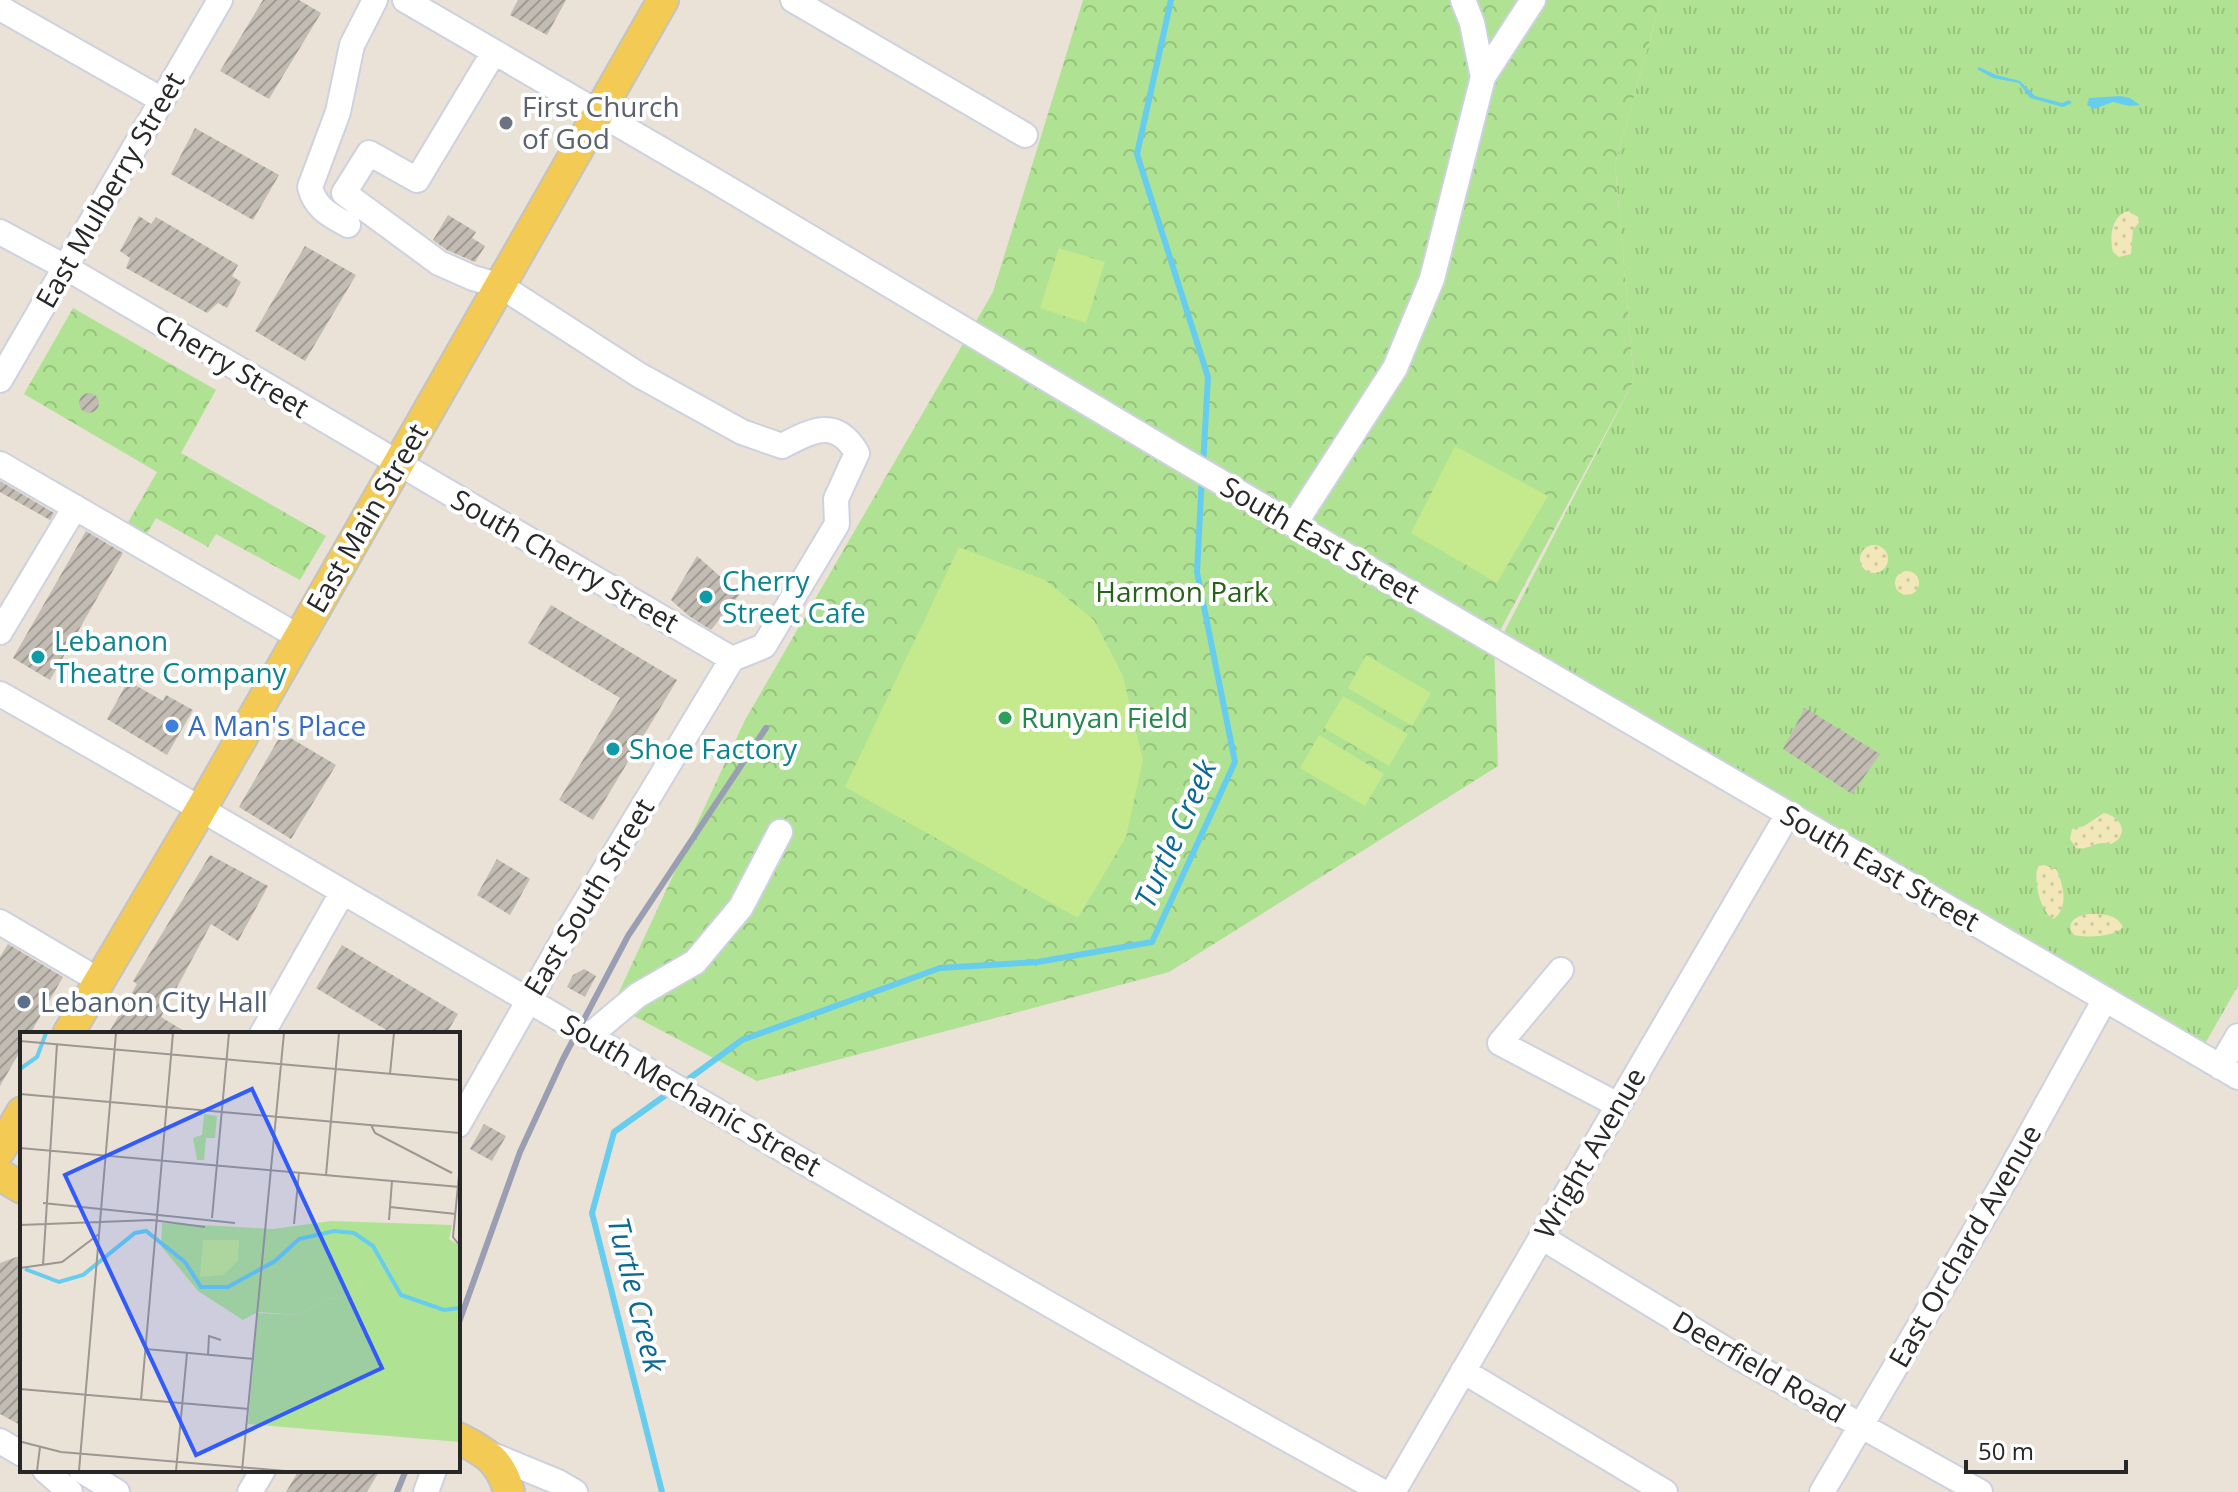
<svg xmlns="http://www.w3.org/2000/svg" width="2238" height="1492" font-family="'Open Sans',sans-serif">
  <defs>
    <pattern id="grass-tufts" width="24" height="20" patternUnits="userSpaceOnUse" patternTransform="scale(2)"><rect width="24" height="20" fill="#afe292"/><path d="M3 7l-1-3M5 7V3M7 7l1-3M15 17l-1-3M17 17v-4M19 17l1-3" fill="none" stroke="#97c27e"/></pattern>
    <pattern id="sand-dots" width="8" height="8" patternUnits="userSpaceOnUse" patternTransform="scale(2)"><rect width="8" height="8" fill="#f1e7b8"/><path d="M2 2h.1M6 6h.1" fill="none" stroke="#cfc69e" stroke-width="1.8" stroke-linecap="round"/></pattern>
    <pattern id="park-crowns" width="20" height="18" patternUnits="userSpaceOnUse" patternTransform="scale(2)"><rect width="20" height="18" fill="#afe292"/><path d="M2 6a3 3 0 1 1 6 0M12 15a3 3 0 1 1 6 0" fill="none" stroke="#97c27e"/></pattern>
    <pattern id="building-hatch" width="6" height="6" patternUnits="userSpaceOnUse" patternTransform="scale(2)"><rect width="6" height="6" fill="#c2bcb3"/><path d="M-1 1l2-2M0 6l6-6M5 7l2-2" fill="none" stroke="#9e9992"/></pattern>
  </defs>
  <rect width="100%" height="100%" fill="#eae1d7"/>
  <path fill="url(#grass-tufts)" d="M1661,0H2238V986L2199,1054L1498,644L1634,380L1615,164Z"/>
  <path fill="url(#sand-dots)" d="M2128,211L2138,217L2140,221L2133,230L2131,254L2119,257L2113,252C2109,237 2112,215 2128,211Z
    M1860 559a14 14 0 1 1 28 0a14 14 0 1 1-28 0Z
    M1895 583a12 12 0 1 1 24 0a12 12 0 1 1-24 0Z
    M2104,813C2122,817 2130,835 2111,844C2094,840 2090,851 2076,848L2070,839L2072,829L2084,826Z
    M2044,865L2056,869C2064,885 2069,909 2053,919C2040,911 2033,880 2038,866Z
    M2088,914C2102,914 2116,913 2123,927C2115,937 2087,938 2074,935C2064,923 2076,916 2088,914Z"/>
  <path fill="url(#park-crowns)" d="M1083,0H1661L1615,164L1634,380L1494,642L1498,766L1169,972L757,1081L613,1005L745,720L993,292Z
    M73,308L216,390L181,453L326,536L300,580L216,534L208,547L156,518L145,537L126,526L157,472L24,394Z"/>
  <path fill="#c4ea8d" d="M1059,248L1105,262L1086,323L1040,308Z
    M1455,446L1548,496L1497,583L1411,533Z
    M959,547L1045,580L1094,620L1123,676L1143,760L1126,837L1078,918L845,787Z
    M1366,655L1431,693L1412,726L1348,688Z
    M1343,696L1408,734L1389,766L1324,728Z
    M1319,735L1384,774L1365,806L1300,768Z"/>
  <path fill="#67cdef" d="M1979,67L1996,75L2020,81L2035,96L2062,103L2069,100L2072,103L2063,107L2030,98L2019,83L1993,78L1977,69Z
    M2120,96L2130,98L2140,105L2129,106L2113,102L2094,109L2087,105L2089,98Z"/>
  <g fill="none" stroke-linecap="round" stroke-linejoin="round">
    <path stroke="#67cdef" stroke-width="6" d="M1171,0L1137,154L1208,377L1203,466
      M683,1083L742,1040L940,968L1038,962L1152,942L1235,762L1197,572L1202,477
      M662,1492L592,1213L614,1132L670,1092"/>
  </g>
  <path fill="url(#building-hatch)" d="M263,0H299L321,13L269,99L220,71Z
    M518,0H566L547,35L510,15Z
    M195,128L279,175L253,220L171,174Z
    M448,215L476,232L472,238L485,246L475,262L447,250L433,240Z
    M139,216L151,224L156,217L238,265L232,276L241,282L227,308L218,303L207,313L126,268L130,258L120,251Z
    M305,246L356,275L305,361L255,331Z
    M79 403a10 10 0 1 1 20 0a10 10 0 1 1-20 0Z
    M0,481L54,513L50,520L0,492Z
    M86,531L123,553L50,680L13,658Z
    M697,556L740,594L711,630L689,616L671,600Z
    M551,605L677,680L593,820L559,800L620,698L528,643Z
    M128,681L163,701L166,695L193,710L167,755L107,719Z
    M1805,708L1880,754L1852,794L1783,749Z
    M282,733L336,765L291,839L239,807Z
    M210,855L268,886L238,941L211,924L161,1017L189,1034H108L137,984L133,981Z
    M497,859L530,879L510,915L477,895Z
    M8,944L63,977L30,1034H22V1048L0,1086V957Z
    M342,945L458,1014L446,1034H393L316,988Z
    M584,969L596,976L585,997L567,987L573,975Z
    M484,1124L506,1136L492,1161L470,1149Z
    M22,1255V1426L0,1414V1263Z
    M299,1470H380L367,1492H286Z"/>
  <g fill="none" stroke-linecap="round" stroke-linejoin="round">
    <defs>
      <path id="minor" d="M405,0L712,179L1178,457L2238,1077
        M793,0L1025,135
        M1463,0L1472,23L1483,77
        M0,8L162,100
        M348,225C330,215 315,208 310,187L338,112L352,45L375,0
        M0,232L65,267L732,659
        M0,380L220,0
        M0,464L299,637
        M1294,525L1395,368L1432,279L1483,77L1533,0
        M0,632L75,507
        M0,694C463,956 916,1236 1383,1492
        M0,922L100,981
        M1561,970L1500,1043L1618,1105
        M262,1034L342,893
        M589,1036L638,995L695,962L741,907L780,832
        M2220,1067L2238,1036
        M458,1125L571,926L732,659L764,646L837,524L836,499L857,453C836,417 813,430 782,446L742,432L639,375L501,286L473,278L439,263L344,193L369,153L417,180L494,52
        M1541,1237L1733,1354L1980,1492
        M1463,1371L1665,1492
        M0,1441L22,1454
        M490,1454L558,1482L575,1492
        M45,1470L70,1492
        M81,1470L117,1492
        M250,1492L263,1470
        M426,1492L434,1470
        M1393,1492L1788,814
        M1822,1492L2005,1180L2105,999"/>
      <path id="major" d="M68,1034L201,809L663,0
        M0,1150L22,1112
        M0,1175L22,1188
        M458,1438C485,1452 501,1460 509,1492"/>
    </defs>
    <use href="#minor" stroke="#cdd1e0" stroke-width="28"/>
    <use href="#major" stroke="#c3c3c3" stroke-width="34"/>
    <use href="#minor" stroke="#fff" stroke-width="24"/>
    <use href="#major" stroke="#f2ca54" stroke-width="30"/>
    <path stroke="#9a9eb2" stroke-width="6" d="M458,1325L520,1152L563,1059L628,936L766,728
      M397,1492L406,1470"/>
  </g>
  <circle fill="#6b7280" stroke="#fff" stroke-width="3" cx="506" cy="123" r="8"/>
  <g fill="#0f9aa8" stroke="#fff" stroke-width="3">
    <circle cx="706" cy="597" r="8"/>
    <circle cx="38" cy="657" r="8"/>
    <circle cx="613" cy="749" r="8"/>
  </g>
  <circle fill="#2e9e5b" stroke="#fff" stroke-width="3" cx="1005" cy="718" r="8"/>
  <circle fill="#3f7fe0" stroke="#fff" stroke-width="3" cx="172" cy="726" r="8"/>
  <circle fill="#5c6f8a" stroke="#fff" stroke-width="3" cx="24" cy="1002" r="8"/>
  <g text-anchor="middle" stroke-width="8" stroke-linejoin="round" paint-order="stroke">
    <g font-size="28" fill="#5b616d" stroke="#fff" text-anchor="start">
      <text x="522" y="117">First Church<tspan x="522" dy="32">of God</tspan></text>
    </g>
    <g font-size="28" fill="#272727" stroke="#fff">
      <text transform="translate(110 190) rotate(-60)" y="10">East Mulberry Street</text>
      <text transform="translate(232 366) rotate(31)" y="10">Cherry Street</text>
      <text transform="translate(367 518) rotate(-60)" y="10">East Main Street</text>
      <text transform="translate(1320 540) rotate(30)" y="10">South East Street</text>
      <text transform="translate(565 561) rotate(30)" y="10">South Cherry Street</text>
      <text transform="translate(1880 868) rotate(30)" y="10">South East Street</text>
      <text transform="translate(589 897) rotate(-59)" y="10">East South Street</text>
      <text transform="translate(691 1095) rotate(30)" y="10">South Mechanic Street</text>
      <text transform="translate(1590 1153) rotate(-60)" y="10">Wright Avenue</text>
      <text transform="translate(1965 1246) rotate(-60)" y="10">East Orchard Avenue</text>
      <text transform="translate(1759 1367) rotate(30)" y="10">Deerfield Road</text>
    </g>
    <g font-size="28" fill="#0d838f" stroke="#fff" text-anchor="start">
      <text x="722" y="591">Cherry<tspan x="722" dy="32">Street Cafe</tspan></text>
      <text x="54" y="651">Lebanon<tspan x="54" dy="32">Theatre Company</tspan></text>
      <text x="629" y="759">Shoe Factory</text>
    </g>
    <g font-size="28" fill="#286218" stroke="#fff">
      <text x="1182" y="602">Harmon Park</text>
    </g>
    <g font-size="28" fill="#27864d" stroke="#fff" text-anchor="start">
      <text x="1021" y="728">Runyan Field</text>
    </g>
    <g font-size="28" fill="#366cbe" stroke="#fff" text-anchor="start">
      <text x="188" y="736">A Man's Place</text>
    </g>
    <g font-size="28" fill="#4e5e75" stroke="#fff" text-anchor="start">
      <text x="40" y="1012">Lebanon City Hall</text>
    </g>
    <g font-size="30" font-style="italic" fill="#0b6996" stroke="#fff">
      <text transform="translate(1176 834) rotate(-66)" y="10">Turtle Creek</text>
      <text transform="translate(636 1295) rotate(76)" y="10">Turtle Creek</text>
    </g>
  </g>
  <g transform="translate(20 1032)">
    <rect width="440" height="440" fill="#eae1d7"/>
    <path d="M363,225L381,263L424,278L440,276V410L228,392L238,281L279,283L305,268L329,264Z" fill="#afe292"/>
    <path d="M184,82L197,84L195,106H186L184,128H177L173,106L182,103ZM311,189L432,193L429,207L440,214V276L424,278L381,263L363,225L329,264L305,268L279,283L238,280L223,288L178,259L141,214L142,191L253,197Z" fill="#afe292"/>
    <path d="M183,208H219L218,229L203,243L180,245Z" fill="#c4ea8d"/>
    <path fill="none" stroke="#67cdef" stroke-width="4" d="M0,37L17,25L26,1M5,237L39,250L63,243L115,201L126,199L165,230L181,255H208L255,229L279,207L314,199L334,201L353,214L381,263L424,278L440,276"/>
    <path fill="none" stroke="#9c9791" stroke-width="2" d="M0,9L440,48M370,42L374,1M0,62L440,101M351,93L355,101L432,141M0,116L440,155M440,133L433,205L440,214M306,143L319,1M23,171L215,191M370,175L436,182M192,186L209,1M369,188L372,149M274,192L279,140M0,193L132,188L185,195M23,233L37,12M0,236L42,230L79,202L96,1M126,317L234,327M188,323L189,304L201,308M0,357L229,377M121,368L153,1M2,410L41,420L265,439M17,439L20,415M59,439L79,203M156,439L167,321M222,439L264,1"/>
    <path fill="#325bfc" fill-opacity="0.15" stroke="#325bfc" stroke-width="4" d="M232,57L362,336L176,423L45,143Z"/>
    <rect width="440" height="440" fill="none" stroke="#272727" stroke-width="4"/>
  </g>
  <path d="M1966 1460v12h160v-12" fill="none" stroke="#272727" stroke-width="4"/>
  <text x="1978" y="1460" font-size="24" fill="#272727" stroke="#ffffff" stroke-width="6" paint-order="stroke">50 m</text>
</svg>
